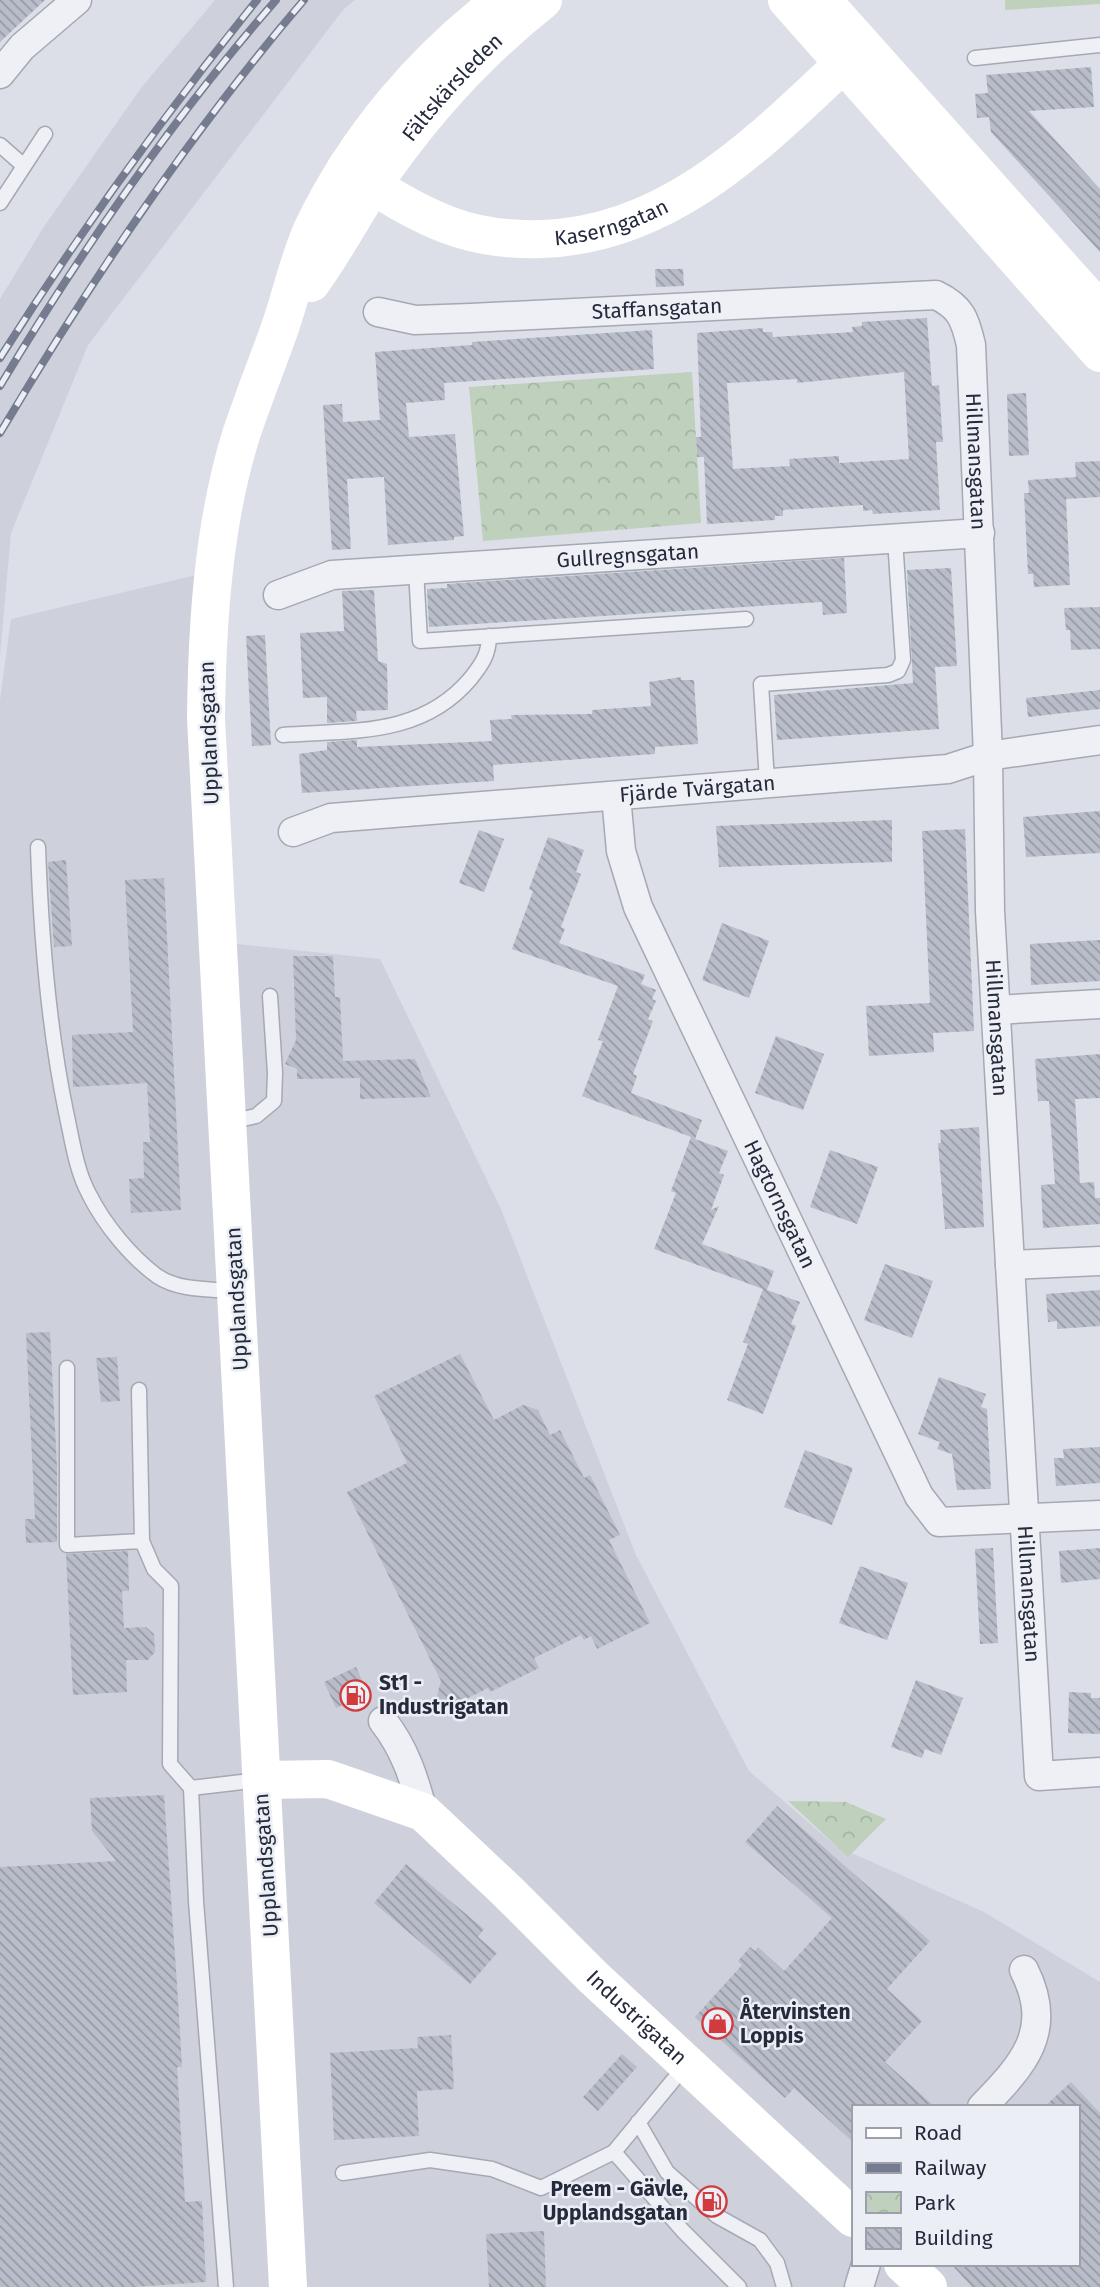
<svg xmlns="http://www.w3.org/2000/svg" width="1100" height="2287" font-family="'Fira Sans',sans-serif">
  <defs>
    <pattern id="park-crowns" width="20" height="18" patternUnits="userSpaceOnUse" patternTransform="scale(1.75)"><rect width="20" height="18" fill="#bfd1bd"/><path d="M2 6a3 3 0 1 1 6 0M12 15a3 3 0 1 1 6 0" fill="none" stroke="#a4b4a3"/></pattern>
    <pattern id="building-back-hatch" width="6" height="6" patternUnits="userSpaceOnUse" patternTransform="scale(1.75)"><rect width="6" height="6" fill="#b9bdc9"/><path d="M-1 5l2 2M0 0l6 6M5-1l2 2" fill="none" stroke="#969aa4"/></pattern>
  </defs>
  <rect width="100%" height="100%" fill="#dcdfe7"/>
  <path fill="#ced1dc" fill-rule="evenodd" d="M215,0H355L343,10L88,345L11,533L0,656V299L43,228L141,88Z
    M196,575L208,941L380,959L501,1209L636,1555L749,1771L836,1846L984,1912L1100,1982V2287H0V700L11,619ZM853,2107H1077V2264H853Z"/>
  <path fill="url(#park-crowns)" d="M692,372L701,523L483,541L469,387Z
    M788,1801L846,1802L886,1819L848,1857Z"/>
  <path fill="#bfd1bd" d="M1005,0H1100V4L1005,10Z"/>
  <path fill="url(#building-back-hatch)" fill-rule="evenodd" d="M0,0H45L0,42Z
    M1091,67L1094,107L1029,111L1100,189V252L991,132L989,117L977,118L975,94L988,93L986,75Z
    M655,269H683L684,286L656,287Z
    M927,318L932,386L939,385L942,429L943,442H936L940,510L873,514L872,510L863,511V505L783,510V516H775V520L707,524L704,457H697L696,437H701L697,333L763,328V332H772L773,337L853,332L852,327L862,326V322ZM904,372L909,459L839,463V456L789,459L790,466L733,469L727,383L797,379V383Z
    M652,330L654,369L444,383L445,400L406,403L409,437L455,434L464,536L454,537V540L388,545L384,477L347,479L351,549L332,550L323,405L342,404L343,422L380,420L375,352L472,345V342Z
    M1026,393L1029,455L1009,456L1007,394Z
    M1100,461V497L1066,499L1070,585L1034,587L1033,574H1028L1024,493H1029L1028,480L1076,477L1075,462Z
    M844,558L847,613L823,615L822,602L429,627L427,589L447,588V584Z
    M951,568L957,666L935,667L939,729L777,740L774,695L913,683L907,570Z
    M374,590L378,661L387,664L388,710L356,711L357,721L327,723V697L303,698L300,633L344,631L342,591Z
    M1100,607V649L1071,650L1070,630H1066L1064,608Z
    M265,635L271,745L252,746L246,636Z
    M681,677V680H694L698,744L655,747V754L493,765L494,781L302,793L299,754L327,750V742L357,740V747L492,741L490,720L512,719L511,715L592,714V710L651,706L649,682Z
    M1100,690V709L1028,717L1026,698Z
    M1100,811V853L1026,857L1023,817Z
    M892,820V862L719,867L716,826Z
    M965,829L974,1031L933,1033L934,1052L869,1056L866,1006L930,1003L922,831Z
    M479,830L504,839L484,892L459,883Z
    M548,837L584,850L576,872L581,874L561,927L565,929L559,943L645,975L641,984L656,990L652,999L656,1001L648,1019L653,1021L633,1074L637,1076L631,1093L702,1120L695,1139L728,1151L719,1173L724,1175L711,1210L719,1206L702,1244L774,1271L767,1290L800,1302L791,1324L796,1326L763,1414L727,1400L748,1344L743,1342L763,1289L654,1249L676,1193L671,1191L691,1137L582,1096L603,1041L598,1040L618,986L512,949L533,891L529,889Z
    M66,860L72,946L54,947L48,862Z
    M164,878L181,1210L131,1213L129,1179L144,1178L143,1142H150L147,1083L73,1087L72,1035L133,1032L125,880Z
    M722,923L769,941L749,998L702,980Z
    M1100,940V981L1031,985L1030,944Z
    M293,956H333L335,997H340L343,1061L415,1059L431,1097L360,1099V1078L297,1079V1069L285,1064L296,1040Z
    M776,1036L824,1054L803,1110L755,1093Z
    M1100,1054V1098L1075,1099L1080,1183L1094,1182L1095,1198H1100V1224L1043,1228L1041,1185L1055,1184L1049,1101H1038L1035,1059Z
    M979,1127L984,1227L945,1229L938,1143H941L940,1130Z
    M830,1150L878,1167L857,1224L810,1207Z
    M885,1264L933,1281L912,1338L864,1320Z
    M1100,1290V1326L1057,1329V1321L1048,1322L1046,1294Z
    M50,1332L57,1467V1542L26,1543L25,1519H35L26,1333Z
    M460,1354L494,1420L523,1405L538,1410L550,1435L560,1430L584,1478L590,1475L620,1535L609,1540L650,1623L597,1649L591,1636L584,1640L581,1635L534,1658L539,1668L490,1692L488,1688L456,1704L436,1699L441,1681L347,1492L407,1463L374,1396Z
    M117,1357L120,1401L101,1402L96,1358Z
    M939,1377L986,1394L981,1407L987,1409L991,1489L957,1490L952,1454L937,1449L940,1442L918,1434Z
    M1100,1447V1483L1056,1486L1054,1458H1064L1063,1449Z
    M805,1450L853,1468L832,1525L784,1507Z
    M993,1548L998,1643L980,1644L975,1549Z
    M1100,1548V1579L1061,1583L1059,1551Z
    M128,1551L129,1591H122L124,1628L146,1627L154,1634L155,1652L148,1660H126L127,1692L73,1695L66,1554Z
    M860,1566L908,1583L887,1640L839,1623Z
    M356,1667L368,1693L336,1708L324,1682Z
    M916,1680L963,1698L941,1755L925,1749L922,1758L891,1747Z
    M1069,1692L1091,1693V1698H1100V1734L1068,1733Z
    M164,1795L178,1999L182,2067H177L185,2202L202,2201L206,2282L133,2287H0V1867L116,1861L92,1831L90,1798Z
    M777,1806L930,1941L887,1989L922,2021L885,2062L935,2107H853V2142L794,2088L785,2098L695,2017L742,1965L738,1961L750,1947L755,1951L758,1947L784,1971L832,1918L745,1842Z
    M406,1864L484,1929L478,1937L497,1953L470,1984L374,1903Z
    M451,2035L454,2089L417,2091L419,2136L334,2140L330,2053L418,2048L417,2037Z
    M622,2054L637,2067L598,2111L583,2097Z
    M1071,2082L1100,2113V2287H972L951,2264H1077V2107H1044Z
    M544,2231L546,2287H489L486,2234Z"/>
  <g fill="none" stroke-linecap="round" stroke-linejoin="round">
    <defs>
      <path id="lane" d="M975,58L1100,45
        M0,145L24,166
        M0,203L45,134
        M416,570L420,641L746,619
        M283,735C352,730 422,737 471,678C482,664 489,654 489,636
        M767,782L761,684L888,675L898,671L903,660L895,539
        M38,847C41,936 48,1025 66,1112C72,1139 76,1170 89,1194C104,1224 130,1256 157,1276C179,1291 209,1289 235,1291
        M229,1122L256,1116L274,1101L275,1073L270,996
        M67,1368V1545L142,1541L154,1569L171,1586L170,1764L191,1788L259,1780
        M139,1390L142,1541
        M191,1788L196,1901L226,2287
        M685,2066L614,2152L683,2231L739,2287
        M638,2122L667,2172L717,2216L760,2240L777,2263L784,2287
        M343,2173L430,2160L492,2169L541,2188L614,2152"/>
      <g id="street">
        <path d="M0,74L22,47L77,0"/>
        <path id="s1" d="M378,312L415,320L471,318L936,295C961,307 965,319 971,345L988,756L990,911L1039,1776L1100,1772"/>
        <path id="s2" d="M278,595L332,575L980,533"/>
        <path id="s3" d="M616,796L621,851L638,907L919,1496L939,1522L1100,1515"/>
        <path id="s4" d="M293,832L331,818L948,769L988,756L1100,740"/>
        <path d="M996,1010L1100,1004"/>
        <path d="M1010,1265L1100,1261"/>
        <path d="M383,1721C405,1749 414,1778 423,1812"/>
        <path d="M982,2107C1023,2065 1055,2031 1024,1970"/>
        <path d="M859,2287L866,2264"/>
      </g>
    </defs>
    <use href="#lane" stroke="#a5a9b4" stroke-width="17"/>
    <use href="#street" stroke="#a5a9b4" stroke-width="31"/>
    <use href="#lane" stroke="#eef0f5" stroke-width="14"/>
    <use href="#street" stroke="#eef0f5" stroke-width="28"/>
    <g stroke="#fff" stroke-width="38">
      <path d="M787,0L1100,353"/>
      <path d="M822,0L1100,311"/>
      <path id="s5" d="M346,168C378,189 411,211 448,225C477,236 511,240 542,239C677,235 770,131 862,46"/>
      <path id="s6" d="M311,283C333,253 351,219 371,188C419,117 476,53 543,0"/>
      <path id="s7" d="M261,1780L328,1779L423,1812L507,1891L593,1977L853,2218"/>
      <path d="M903,2264L928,2287"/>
      <path d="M288,2287L206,718C207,625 213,525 241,435C252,402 265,369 277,336C290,301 297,264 312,230C355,140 422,60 502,0"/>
    </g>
    <defs>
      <path id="rail" d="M0,358C79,233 164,115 257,0
        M0,386C81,251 172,119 276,0
        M0,433C90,282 190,133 304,0"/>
    </defs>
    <use href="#rail" stroke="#757c90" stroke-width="8"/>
    <use href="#rail" stroke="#ebeef4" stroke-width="5" stroke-dasharray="16" stroke-linecap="butt"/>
  </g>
  <defs>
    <symbol id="fuel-ring" viewBox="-11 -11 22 22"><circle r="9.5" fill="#ebeef4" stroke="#d13b3e" stroke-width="1.5"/><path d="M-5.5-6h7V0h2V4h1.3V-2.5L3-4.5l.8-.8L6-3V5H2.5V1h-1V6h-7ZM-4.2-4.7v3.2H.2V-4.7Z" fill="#d13b3e"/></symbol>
    <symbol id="shop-ring" viewBox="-11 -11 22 22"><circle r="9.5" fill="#ebeef4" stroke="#d13b3e" stroke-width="1.5"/><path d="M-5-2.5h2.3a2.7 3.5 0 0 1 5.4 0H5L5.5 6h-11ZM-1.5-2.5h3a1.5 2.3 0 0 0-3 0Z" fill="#d13b3e"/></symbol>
  </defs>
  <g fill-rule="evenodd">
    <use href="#fuel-ring" x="338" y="1678" width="35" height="35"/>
    <use href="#shop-ring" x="700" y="2006" width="35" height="35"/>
    <use href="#fuel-ring" x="694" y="2184" width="35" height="35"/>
  </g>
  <g text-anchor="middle" stroke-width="5" stroke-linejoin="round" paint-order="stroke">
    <g font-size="21" fill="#252b3d" stroke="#ebeef4">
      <text dy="7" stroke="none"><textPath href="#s6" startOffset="242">Fältskärsleden</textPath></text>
      <text dy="7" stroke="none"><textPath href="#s5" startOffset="284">Kaserngatan</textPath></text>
      <text dy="7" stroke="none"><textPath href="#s1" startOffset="280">Staffansgatan</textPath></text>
      <text dy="7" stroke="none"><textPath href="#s1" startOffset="740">Hillmansgatan</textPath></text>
      <text dy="7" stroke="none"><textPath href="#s2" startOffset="354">Gullregnsgatan</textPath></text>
      <text transform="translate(209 733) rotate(-92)" y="7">Upplandsgatan</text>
      <text dy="7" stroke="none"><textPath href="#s4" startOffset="408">Fjärde Tvärgatan</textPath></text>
      <text dy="7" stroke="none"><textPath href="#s1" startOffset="1307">Hillmansgatan</textPath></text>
      <text dy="7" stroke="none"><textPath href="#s3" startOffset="443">Hagtornsgatan</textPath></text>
      <text transform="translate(237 1299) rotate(-93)" y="7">Upplandsgatan</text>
      <text dy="7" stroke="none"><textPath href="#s1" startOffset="1874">Hillmansgatan</textPath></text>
      <text transform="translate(266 1865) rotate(-94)" y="7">Upplandsgatan</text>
      <text dy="7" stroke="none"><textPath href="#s7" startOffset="464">Industrigatan</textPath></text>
    </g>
    <g font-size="21" font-weight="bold" fill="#252b3d" stroke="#ebeef4" text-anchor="start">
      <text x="379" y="1690">St1 -<tspan x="379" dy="24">Industrigatan</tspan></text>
      <text x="740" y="2019">Återvinsten<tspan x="740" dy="24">Loppis</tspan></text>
      <text x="688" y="2196" text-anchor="end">Preem - Gävle,<tspan x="688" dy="24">Upplandsgatan</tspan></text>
    </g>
  </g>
  <rect x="852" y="2105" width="228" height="161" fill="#ebeef4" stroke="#9ca0ab" stroke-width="2"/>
  <rect x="866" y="2128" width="35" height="10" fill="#ffffff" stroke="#9ca0ab" stroke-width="2"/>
  <text x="914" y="2140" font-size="21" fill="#252b3d">Road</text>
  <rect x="866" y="2163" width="35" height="10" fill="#757c90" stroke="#9ca0ab" stroke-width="2"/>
  <text x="914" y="2175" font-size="21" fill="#252b3d">Railway</text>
  <rect x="866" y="2192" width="35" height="21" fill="url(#park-crowns)" stroke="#9ca0ab" stroke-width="2"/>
  <text x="914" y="2210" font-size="21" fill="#252b3d">Park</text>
  <rect x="866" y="2228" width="35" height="21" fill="url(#building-back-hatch)" stroke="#9ca0ab" stroke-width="2"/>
  <text x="914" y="2245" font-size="21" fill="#252b3d">Building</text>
</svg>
